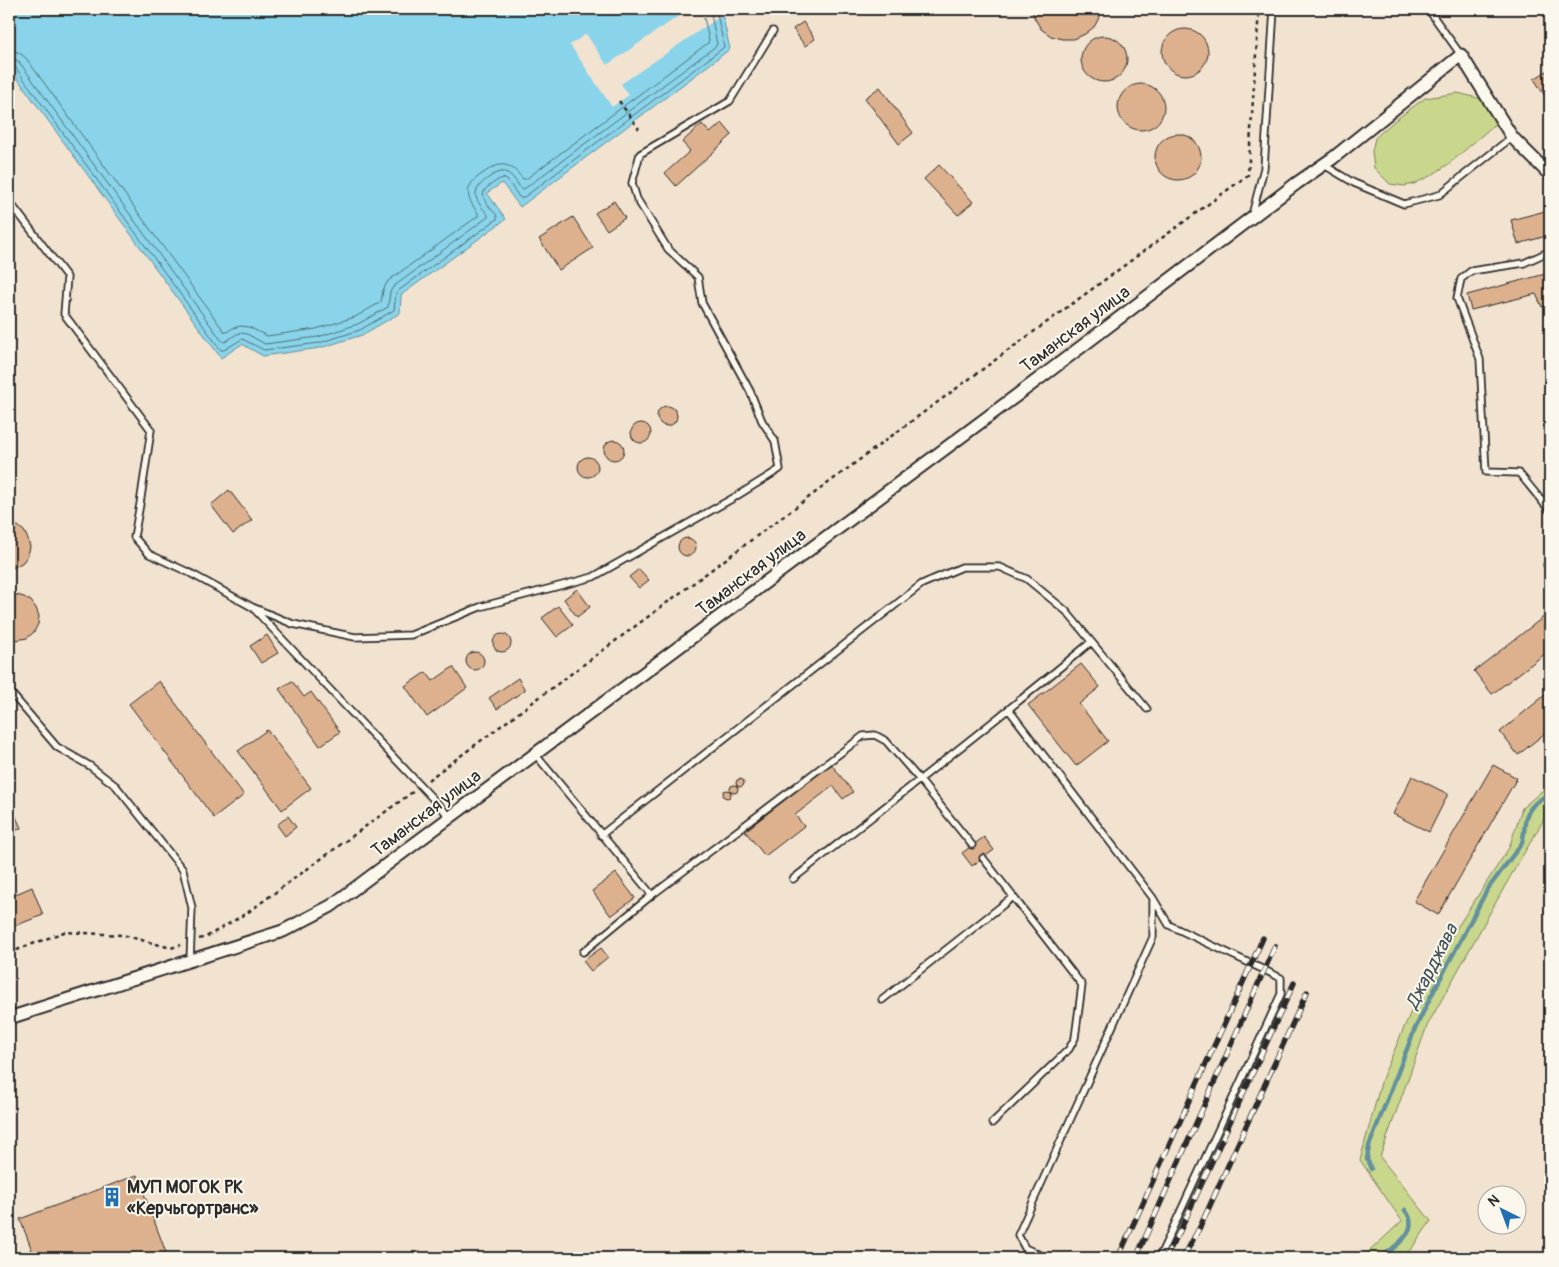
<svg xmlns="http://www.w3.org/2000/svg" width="1559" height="1267" font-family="Pangolin,sans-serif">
  <rect width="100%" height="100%" fill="#f2e2d0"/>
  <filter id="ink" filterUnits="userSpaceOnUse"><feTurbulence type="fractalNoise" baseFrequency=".02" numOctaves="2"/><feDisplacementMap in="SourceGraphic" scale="10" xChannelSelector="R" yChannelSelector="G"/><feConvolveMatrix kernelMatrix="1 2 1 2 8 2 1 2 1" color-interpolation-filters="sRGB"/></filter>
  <g filter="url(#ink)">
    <path fill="#c8d78b" stroke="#7a815b" d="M1458,93L1485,100L1495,124L1450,163L1432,175L1414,184L1404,186L1390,184L1374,168L1372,151L1375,138L1394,121L1425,98Z
      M1550,784V809L1510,877L1427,1026L1380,1157L1431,1221L1412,1248L1401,1258H1362L1402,1221L1360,1160L1382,1079L1428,972L1509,848L1522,808Z"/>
    <path fill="#89d4ea" stroke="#63909e" d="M9,9H721L730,49L520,207L502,183L487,193L506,219L401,295L400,313L362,335L320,348L263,356L242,344L221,358L9,67Z"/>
    <path fill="#f2e2d0" d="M689,9H720L724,14L621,84L629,95L612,107L570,45L586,34L607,65Z"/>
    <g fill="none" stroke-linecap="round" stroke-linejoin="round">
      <path stroke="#516f77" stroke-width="1" d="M9,51L18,52L26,58L224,331L227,332L233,328L241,326L249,327L267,336L316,329L355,317L381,302L383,290L388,281L478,216V213C465,196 464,186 482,174C500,161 509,161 523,179H526L708,43L709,40L702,9
        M9,58L15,59L20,63L222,341L225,342L237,334L241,333L247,334L265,344L318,337L358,324L388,307L390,292L393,287L488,217V215C484,209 476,202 476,195C475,185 496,170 505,172C512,174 517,183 521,189H524L716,46L717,44L710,9
        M9,65L15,67L221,350H224L242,339L264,350L319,343L360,330L394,310L396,294L398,291L497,219V216C490,206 475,196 489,186C494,183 498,179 503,178L507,180L520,198H523L723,48L724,46L716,9"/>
      <path stroke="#63909e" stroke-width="4.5" d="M1371,1169L1367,1159L1369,1146L1414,1031L1430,998L1487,890L1522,843C1524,836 1524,830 1525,823C1526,808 1538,800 1550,794
        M1381,1258C1396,1245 1422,1231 1405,1210"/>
    </g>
    <path fill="#ddb18d" stroke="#2b2b2b" d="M1031,9H1102L1100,16L1094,27L1085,34L1074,39H1062L1051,36L1041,29L1035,19Z
      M803,22L815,39L805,46L793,29Z
      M1162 52a23 23 0 1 1 46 0a23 23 0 1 1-46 0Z
      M1081 59a23 23 0 1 1 46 0a23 23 0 1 1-46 0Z
      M1550,69V104L1534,79Z
      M1118 107a23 23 0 1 1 46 0a23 23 0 1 1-46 0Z
      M880,87L913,133L899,144L865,98Z
      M722,123L732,135L676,186L665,173L690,151L682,142L702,124L710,133Z
      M1155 157a23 23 0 1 1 46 0a23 23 0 1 1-46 0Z
      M939,165L973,202L958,215L924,179Z
      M614,201L625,218L607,230L595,213Z
      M1549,210L1550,235L1518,244L1511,220Z
      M573,217L593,248L559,270L539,239Z
      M1549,273L1550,276V304L1542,307L1536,294L1471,310L1467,295Z
      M657 416a10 10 0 1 1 20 0a10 10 0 1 1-20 0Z
      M631 433a10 10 0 1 1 20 0a10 10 0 1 1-20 0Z
      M604 450a10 10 0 1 1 20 0a10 10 0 1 1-20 0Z
      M578 467a10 10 0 1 1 20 0a10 10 0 1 1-20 0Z
      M229,490L252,520L233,534L211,505Z
      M9,524L18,526L24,531L28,539L30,547L28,555L23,562L15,567L9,568Z
      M678 547a9 9 0 1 1 18 0a9 9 0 1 1-18 0Z
      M639,569L649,580L639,588L629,577Z
      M577,589L590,607L577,617L564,599Z
      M17,595L24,597L31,601L36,608L39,616L38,624L34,632L27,638L16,640L9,639V597Z
      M558,606L573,625L557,637L542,618Z
      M1550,612V650L1492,694L1474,671Z
      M493 643a9 9 0 1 1 18 0a9 9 0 1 1-18 0Z
      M267,635L278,653L261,663L250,646Z
      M466 661a9 9 0 1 1 18 0a9 9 0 1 1-18 0Z
      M1081,664L1100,687L1079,704L1108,741L1076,766L1028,705Z
      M453,667L467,688L427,717L405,686L426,672L433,681Z
      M518,678L525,690L497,709L489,698Z
      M159,681L244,795L214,818L129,704Z
      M292,681L304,697L311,692L340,732L320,746L279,689Z
      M1550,691V729L1518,755L1500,732Z
      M267,730L311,788L282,810L238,751Z
      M831,764L853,792L843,799L833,786L795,815L804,826L765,856L745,831Z
      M1493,765L1517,778L1438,915L1414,901Z
      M1412,776L1448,794L1429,832L1393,814Z
      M736 783a4 4 0 1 1 8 0a4 4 0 1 1-8 0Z
      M730 789a4 4 0 1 1 8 0a4 4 0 1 1-8 0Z
      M723 794a4 4 0 1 1 8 0a4 4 0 1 1-8 0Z
      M9,801L21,828L9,834Z
      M288,816L296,827L285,836L277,825Z
      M984,837L994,850L972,866L962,853Z
      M616,873L635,898L611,916L592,891Z
      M32,887L43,915L9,928V897Z
      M601,948L608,957L591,971L583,961Z
      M137,1175L168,1258H35L20,1219Z"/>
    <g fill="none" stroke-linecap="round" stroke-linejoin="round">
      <defs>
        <path id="service" d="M1428,9L1461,55
          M1324,165L1354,183L1404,204L1439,195L1512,137
          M9,201L67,277L64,314L151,430L140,504L134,537L149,554L190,573L252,607L293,624L355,637L411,635L480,607L593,577L735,497L780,469L775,441L762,421L750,391L702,303L698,277L668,249L637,199L632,183L640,154L730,101L773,31
          M1252,215L1264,168L1274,9
          M1550,251L1524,263L1471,271L1461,279L1457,298L1480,359L1486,472L1519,473L1550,511
          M1547,565L1550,563
          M254,609L450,817
          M11,693L57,747L90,766L116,786L183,870L192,908L190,961
          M1009,710L1153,898L1169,925L1281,978V994L1159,1258
          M535,754L652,895L863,736L875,735L886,741L919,779L972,845
          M601,835L922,584L962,567H1000L1027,579L1066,611L1147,709
          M983,858L1082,985L1075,1038L1069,1049L992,1123
          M793,879C893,800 994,723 1091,642
          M583,952L652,895
          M882,1000L1013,897
          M1047,1258L1025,1248L1018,1235L1153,937V901"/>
        <path id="minor" d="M9,1018L283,931L331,906L1052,369L1297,183L1333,158L1461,55L1512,137L1550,175"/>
      </defs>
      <use href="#service" stroke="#2b2b2b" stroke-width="9"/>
      <use href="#minor" stroke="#2b2b2b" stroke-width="15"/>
      <path stroke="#2b2b2b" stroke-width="2.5" stroke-dasharray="4 4" stroke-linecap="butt" d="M619,101L639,129
        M428,780L905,426L1248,175L1259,9
        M199,939L206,937L247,913L414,791
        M9,953L64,932L123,935L171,948L181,945"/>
      <use href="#service" stroke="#fbf7ec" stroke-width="5.5"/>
      <use href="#minor" stroke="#fbf7ec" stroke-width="11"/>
      <defs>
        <path id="rail" d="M1118,1258L1263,938
          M1136,1258L1275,946
          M1165,1258L1179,1233L1294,983
          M1183,1258L1201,1225L1307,992"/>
      </defs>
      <use href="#rail" stroke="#2b2b2b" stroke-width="5.5"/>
      <use href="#rail" stroke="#fbf7ec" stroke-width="4" stroke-dasharray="11" stroke-linecap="butt"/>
    </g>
  </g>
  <defs>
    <symbol id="building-bare" viewBox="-9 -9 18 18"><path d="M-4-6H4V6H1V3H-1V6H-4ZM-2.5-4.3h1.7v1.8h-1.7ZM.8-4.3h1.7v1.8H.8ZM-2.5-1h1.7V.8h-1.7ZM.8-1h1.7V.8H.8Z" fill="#1f6fb2" stroke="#fbf7ec" stroke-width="2.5" paint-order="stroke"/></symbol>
  </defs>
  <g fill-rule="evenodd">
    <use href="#building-bare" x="98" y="1183" width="28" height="28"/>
  </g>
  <g text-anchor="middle" stroke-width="4" stroke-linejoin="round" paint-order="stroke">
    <g font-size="18" fill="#2b2b2b" stroke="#fbf7ec">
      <text transform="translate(1075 329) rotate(-37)" y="6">Таманская улица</text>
      <text transform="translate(751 572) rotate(-37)" y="6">Таманская улица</text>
      <text transform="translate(426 813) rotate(-37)" y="6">Таманская улица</text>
    </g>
    <g font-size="18" font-weight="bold" fill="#2b2b2b" stroke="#fbf7ec" text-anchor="start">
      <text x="127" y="1193">МУП МОГОК РК<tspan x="127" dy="21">«Керчьгортранс»</tspan></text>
    </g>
    <g font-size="19" font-style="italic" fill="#42555b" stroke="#fbf7ec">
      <text transform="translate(1431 966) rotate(-63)" y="7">Джарджава</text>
    </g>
  </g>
  <rect width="1559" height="1267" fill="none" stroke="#fbf7ec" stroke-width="30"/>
  <rect x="15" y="15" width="1529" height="1237" fill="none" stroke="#2b2b2b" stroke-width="2" filter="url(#ink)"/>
  <g transform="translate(1502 1210) rotate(318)"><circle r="24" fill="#fbf7ec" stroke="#a8a59f"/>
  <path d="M0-4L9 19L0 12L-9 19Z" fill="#1f6fb2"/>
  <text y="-8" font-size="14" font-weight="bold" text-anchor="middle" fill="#2b2b2b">N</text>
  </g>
</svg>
